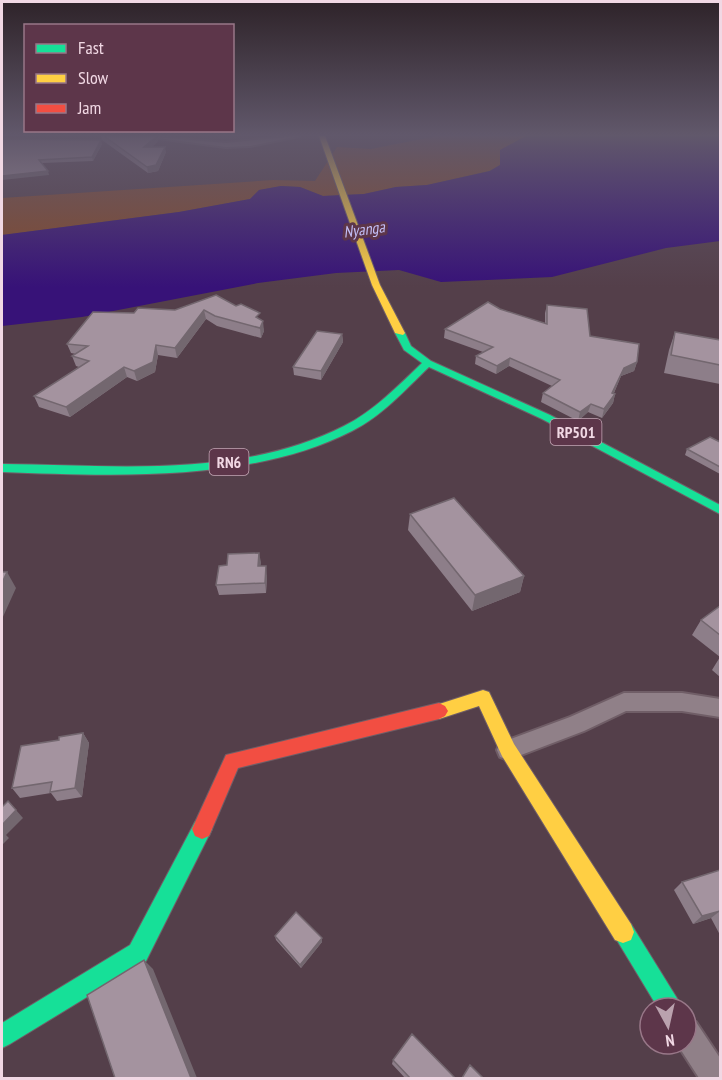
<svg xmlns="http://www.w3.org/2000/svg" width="722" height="1080" font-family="'PT Sans Narrow',sans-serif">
  <rect width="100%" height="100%" fill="#543f4a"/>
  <path fill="#844829" d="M437,136H526L501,150L500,165L489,171L427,185L396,187L364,194L323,196L300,187L281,186L259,190L250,199L179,212L2,235V198L273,180L315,181L337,147L371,149Z"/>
  <path fill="#371278" d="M526,136H720V241L666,248L552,277L441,282L399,270L336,273L258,283L82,317L2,326V235L179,212L250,199L259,190L281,186L300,187L323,196L364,194L396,187L427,185L490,171L500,165V150Z"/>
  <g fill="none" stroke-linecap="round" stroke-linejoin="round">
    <defs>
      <path id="street" d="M143,136L226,143L299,136L250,146L226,147Z
        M624,693H682L720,699V717L682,711H626L584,731L508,760L500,757L497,750L500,743L570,717Z
        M686,1018L696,1022L720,1058V1078H699L677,1044H686Z"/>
      <path id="fast" d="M400,330L405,333L411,346L431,361L550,415L720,505V514L542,419L429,367C405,390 382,416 352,431C250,483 113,476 2,472V464C114,465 240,479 344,426C374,411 398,386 422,363L404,350L395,333Z
        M202,819L209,822L212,829L146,961L10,1044L2,1048V1023L130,945L195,822Z
        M623,921L631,924L683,1008H658L612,932L615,924Z"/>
      <path id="slow" d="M319,136H325L380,285L405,333L403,335L395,333L372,285Z
        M483,690L489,692L514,744L631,924L634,932L631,940L623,943L615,940L502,756L479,706L439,719L433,716L430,711L433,706Z"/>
      <path id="jam" d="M439,703L445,706L448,711L445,716L439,719L238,768L209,836L202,839L195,836L192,829L226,755Z"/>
    </defs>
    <use href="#street" stroke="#705e67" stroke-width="4"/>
    <use href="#fast" stroke="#705e67" stroke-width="2"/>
    <use href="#slow" stroke="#705e67" stroke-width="2"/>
    <use href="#jam" stroke="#705e67" stroke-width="2"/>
    <use href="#street" fill="#908088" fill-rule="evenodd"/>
    <use href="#fast" fill="#16e098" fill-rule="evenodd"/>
    <use href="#slow" fill="#ffcf43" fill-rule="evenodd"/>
    <use href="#jam" fill="#f24e42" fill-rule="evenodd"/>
  </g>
  <path fill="#8d7e89" d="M101,136H157L158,141L152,147L166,152L158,171L148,173L102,140Z
    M2,139L102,144L93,161L42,163L49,175Z
    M216,295L261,320L264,331L261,338L217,326L206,319L177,358L158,355L155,372L137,381L127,377L70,417L39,407L34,396L79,367L76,366L72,356L76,354L71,353L67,344L134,313L175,310Z
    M547,305L590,336L637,362L634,371L621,376L614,393L615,394L613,403L602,418L588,412L578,421L541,402L543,393L552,386L509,366L496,374L475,364L476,356L483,352L444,338L445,329L500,309L545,324V313Z
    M675,332L720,340V384L664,373L669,350Z
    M342,334L343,342L321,380L294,375L293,367Z
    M720,442V474L685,455L687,449Z
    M410,514L524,576L520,592L472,611L408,530Z
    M261,562L260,566L267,576L266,593L219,595L216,585Z
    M720,606V677L712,670L720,657L692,635L701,620Z
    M83,733L89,743L82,797L57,801L51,793L20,798L12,788L59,740Z
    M720,870V935L711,918L693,924L674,890L682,882Z
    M275,936L322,942L301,968L276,940Z
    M393,1060L455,1078H405L392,1064Z"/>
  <path fill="#73676f" d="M157,136L158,141L145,153L144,147Z
    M101,140L102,144L93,161L92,157Z
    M165,147L166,152L158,171L148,173L147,167Z
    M48,171L49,175L2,180V176Z
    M204,310L206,319L177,358L175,348Z
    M263,321L264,331L261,338L260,328Z
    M342,334L343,342L321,380V371Z
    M156,345L158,355L155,372L137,381L134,371Z
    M510,358L509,366L496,374L497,366Z
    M637,362L634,371L621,376L610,402L612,393L624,368Z
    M124,367L127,377L70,417L66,407Z
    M615,394L613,403L602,418L604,409Z
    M591,404L588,412L578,421L580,412Z
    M259,553L261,562L259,576L258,566Z
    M266,566L267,576L266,593L265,583Z
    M7,572L16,588L2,619V583Z
    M524,576L520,592L472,611L475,595Z
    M83,733L89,743L82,797L75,788Z
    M16,810L23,818L6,835L9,838L2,845V825Z
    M720,911L711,918L693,924L702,916Z
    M322,938V942L301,968L300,965Z
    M144,960L153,969L197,1078H191Z"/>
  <path fill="#a4939f" stroke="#73676f" stroke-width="1.5" d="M104,136H157L144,147H165L156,165L147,167Z
    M2,139L101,140L92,157L39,160L48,171L2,176Z
    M216,295L236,306L241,304L260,313L256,317L263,321L260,328L215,316L204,310L175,348L156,345L153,362L134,371L124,367L66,407L34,396L89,361L72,356L88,346L67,344L93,312L134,313L138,308L175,310Z
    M488,302L500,309L547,324V305L587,309L590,336L639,344L637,362L624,368L612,393L615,394L604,409L591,404L580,412L543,393L560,380L510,358L497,366L476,356L493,347L445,329Z
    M317,331L342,334L321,371L293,367Z
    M675,332L720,340V365L671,355Z
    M710,437L720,442V467L687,449Z
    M454,498L524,576L475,595L410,514Z
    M259,553L258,566H266L265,583L216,585L219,566L227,565L228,554Z
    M2,572H7L2,583Z
    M720,606V635L701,620Z
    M83,733L75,788L50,792L52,782L12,788L21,746L59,740V737Z
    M8,801L16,810L2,825V807Z
    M720,870V911L702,916L682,882Z
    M296,912L322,938L300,965L275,936Z
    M144,960L191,1078H115L87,995Z
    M412,1034L455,1078H410L393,1060Z
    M470,1065L483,1078H462Z"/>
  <linearGradient id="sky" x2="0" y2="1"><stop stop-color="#2e2329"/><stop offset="0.47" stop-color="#61586b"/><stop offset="1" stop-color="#61586b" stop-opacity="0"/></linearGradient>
  <rect width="722" height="287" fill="url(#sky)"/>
  <g text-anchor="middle" stroke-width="6" stroke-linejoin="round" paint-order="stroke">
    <g font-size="16" font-style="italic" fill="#c3bff7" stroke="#5d364a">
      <text transform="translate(364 229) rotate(-8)" y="6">Nyanga</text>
    </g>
    <g fill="#5d364a" stroke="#c5a7b6" stroke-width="1.5">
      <rect x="550.5" y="419" width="51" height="26" rx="4.5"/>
      <rect x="209.5" y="449" width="39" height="26" rx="4.5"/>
    </g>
    <g font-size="16" font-weight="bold" fill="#f1d8e4">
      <text x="576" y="438">RP501</text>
      <text x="229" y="468">RN6</text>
    </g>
  </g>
  <rect width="722" height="1080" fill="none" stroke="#f1d8e4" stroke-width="6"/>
  <rect x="24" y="24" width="210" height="108" fill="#5d364a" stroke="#987788" stroke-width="1.5"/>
  <rect x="36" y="44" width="30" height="9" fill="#16e098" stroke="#987788" stroke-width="1.5"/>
  <text x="78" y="54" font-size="18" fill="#f1d8e4">Fast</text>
  <rect x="36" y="74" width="30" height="9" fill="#ffcf43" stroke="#987788" stroke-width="1.5"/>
  <text x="78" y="84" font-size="18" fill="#f1d8e4">Slow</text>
  <rect x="36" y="104" width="30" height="9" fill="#f24e42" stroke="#987788" stroke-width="1.5"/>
  <text x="78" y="114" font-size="18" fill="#f1d8e4">Jam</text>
  <g transform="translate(668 1026) rotate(172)"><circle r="28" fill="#5d364a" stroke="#987788" stroke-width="1.5"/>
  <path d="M0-4.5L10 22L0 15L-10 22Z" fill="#baa2ae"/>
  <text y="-9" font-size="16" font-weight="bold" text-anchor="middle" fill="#f1d8e4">N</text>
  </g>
</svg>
